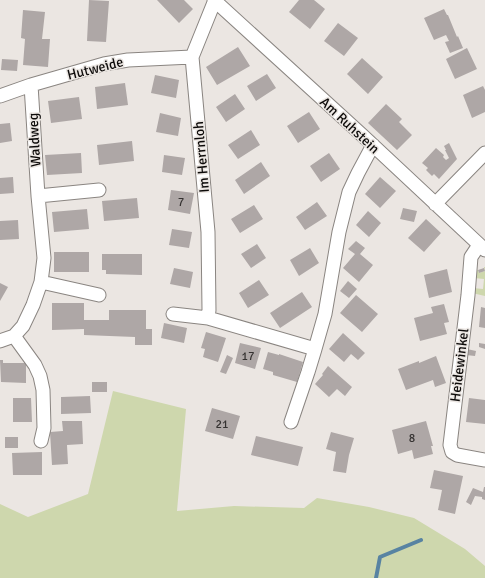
<svg xmlns="http://www.w3.org/2000/svg" width="485" height="578" font-family="Signika,sans-serif">
  <rect width="100%" height="100%" fill="#ebe6e2"/>
  <path fill="#ced7ad" d="M484,267H485V296L472,293L473,288L483,289L484,279L474,278L475,270H478L479,273L485,271Z
    M113,391L186,409L177,511L234,506L304,508L317,498L369,507L414,518L465,549L485,566V578H0V504L28,517L88,494Z"/>
  <g fill="none" stroke-linecap="round" stroke-linejoin="round">
    <path stroke="#5883a2" stroke-width="4" d="M376,578L380,557L421,540"/>
  </g>
  <path fill="#aea7a6" d="M89,0L109,1L106,42L87,41Z
    M157,0H184L193,9L179,23Z
    M299,0H314L325,9L310,29L289,12Z
    M444,9L447,15H448L457,37L458,36L463,48L450,53L445,42L449,41L446,35L434,40L424,18Z
    M23,10L45,12L42,39H50L48,67L23,65L25,39L21,38Z
    M338,23L358,38L344,56L324,41Z
    M238,47L250,66L217,85L206,67Z
    M467,48L477,69L455,79L446,59Z
    M362,58L383,77L368,94L347,74Z
    M2,59L18,60L17,71L1,70Z
    M267,74L276,88L256,101L247,86Z
    M155,75L179,80L176,98L151,93Z
    M125,83L128,105L97,109L95,87Z
    M483,86L485,90V112L472,118L463,95Z
    M235,94L245,109L226,122L216,107Z
    M79,97L82,119L51,123L48,101Z
    M386,104L402,119L399,122L412,135L397,150L368,123Z
    M309,112L320,129L298,143L287,126Z
    M160,113L181,118L178,136L156,132Z
    M10,123L12,141L0,143V124Z
    M251,130L260,145L238,159L228,145Z
    M132,141L134,161L99,165L97,145Z
    M449,143L457,159L439,179L434,174L432,176L426,170L428,168L422,163L436,148L444,155L443,157L446,160L449,158L445,150H446L444,146Z
    M81,153L82,173L47,175L45,155Z
    M329,153L340,169L321,182L310,166Z
    M164,155L185,158L182,175L162,172Z
    M261,162L270,176L244,194L235,180Z
    M13,177L14,193L0,194V178Z
    M380,177L396,191L380,208L365,194Z
    M171,190L194,193L190,214L168,210Z
    M137,198L139,218L104,221L102,201Z
    M317,202L327,216L305,230L296,217Z
    M254,205L263,219L240,233L231,219Z
    M403,208L417,211L414,222L400,219Z
    M87,209L89,229L54,232L52,212Z
    M368,211L381,223L369,237L356,225Z
    M426,219L441,233L424,252L408,238Z
    M18,220L19,239L0,240V221Z
    M172,229L192,232L189,248L169,245Z
    M356,241L365,248L360,254L373,265L359,282L343,268L355,254L348,249Z
    M257,244L266,258L251,268L241,254Z
    M310,248L319,263L299,276L290,260Z
    M54,252H89V272H54Z
    M102,254H142V275L106,274V270H102Z
    M174,268L193,272L190,288L170,284Z
    M484,268L485,271L479,273L478,270Z
    M447,269L452,292L429,298L424,275Z
    M259,280L269,295L248,308L239,293Z
    M348,281L357,289L349,298L340,291Z
    M0,283L8,287L0,301Z
    M302,292L312,307L280,328L270,313Z
    M356,295L378,314L362,332L340,313Z
    M52,303H84V320H109V310H146V329H152V345H135V337L84,335V329L52,330Z
    M444,304L449,322L444,323L447,334L420,341L414,318L433,313L431,307Z
    M481,307L485,308V328L479,327Z
    M164,323L187,328L184,343L161,338Z
    M206,332L226,338L218,362L203,357L205,349L201,348Z
    M343,333L365,353L358,360L351,354L344,362L329,349Z
    M240,343L261,348L255,369L235,363Z
    M479,343L485,344V349L479,347Z
    M467,349L476,351L475,356L466,355Z
    M268,352L279,355V354L303,362L297,382L273,375V372L263,369Z
    M227,355L233,358L226,374L220,372Z
    M436,356L446,383L435,387L433,380L406,390L398,369L419,361V363Z
    M0,360H3V363H26V383L1,382Z
    M328,366L352,387L345,396L337,389L329,397L315,384L323,375L322,374Z
    M92,382H107V392H92Z
    M90,396L91,413L61,414V397Z
    M13,398H31L32,422H13Z
    M469,398L485,400V424L466,422Z
    M212,408L240,416L233,439L205,431Z
    M62,421H82L83,444L67,445L68,464L52,465L50,432L63,431Z
    M426,421L433,446H431L433,454L414,459L412,450L398,454L392,430Z
    M331,432L354,438L349,455L346,473L333,471L336,452L326,449Z
    M256,436L303,447L298,466L251,455Z
    M5,437H18V448H5Z
    M42,452V475H13L12,453Z
    M434,470L463,476L455,514L438,510L442,490L430,488Z
    M484,487H485V500L482,499V497L475,496L471,505L466,502L473,488L483,492Z"/>
  <g fill="none" stroke-linecap="round" stroke-linejoin="round">
    <defs>
      <path id="minor" d="M214,0L362,135L485,250
        M215,0L192,57L208,232L209,310L208,318L315,349L325,314L339,232L349,192L358,173L373,145
        M0,96L31,85L104,64L128,60L192,57
        M38,196L99,190
        M435,204L485,153
        M479,245L471,257L468,295L450,445L452,452L457,455L485,460
        M41,282L99,295
        M173,314L208,318
        M14,336L23,326L33,305L41,282L44,258L38,196L31,85
        M0,341L14,336L35,365L40,376L43,390L44,428L41,441
        M291,422L308,372L315,349"/>
    </defs>
    <use href="#minor" stroke="#8a8581" stroke-width="15"/>
    <use href="#minor" stroke="#fff" stroke-width="13"/>
  </g>
  <g text-anchor="middle" stroke-width="3" stroke-linejoin="round" paint-order="stroke">
    <g font-size="12" fill="#353231">
      <text x="181" y="206">7</text>
      <text x="248" y="360">17</text>
      <text x="222" y="428">21</text>
      <text x="412" y="442">8</text>
    </g>
    <g font-size="14" fill="#0d0b0a" stroke="#ebe6e2">
      <text transform="translate(95 68) rotate(-14)" y="5">Hutweide</text>
      <text transform="translate(350 125) rotate(43)" y="5">Am Ruhstein</text>
      <text transform="translate(34 140) rotate(-93)" y="5">Waldweg</text>
      <text transform="translate(201 157) rotate(-95)" y="5">Im Herrnloh</text>
      <text transform="translate(459 365) rotate(-83)" y="5">Heidewinkel</text>
    </g>
  </g>
</svg>
